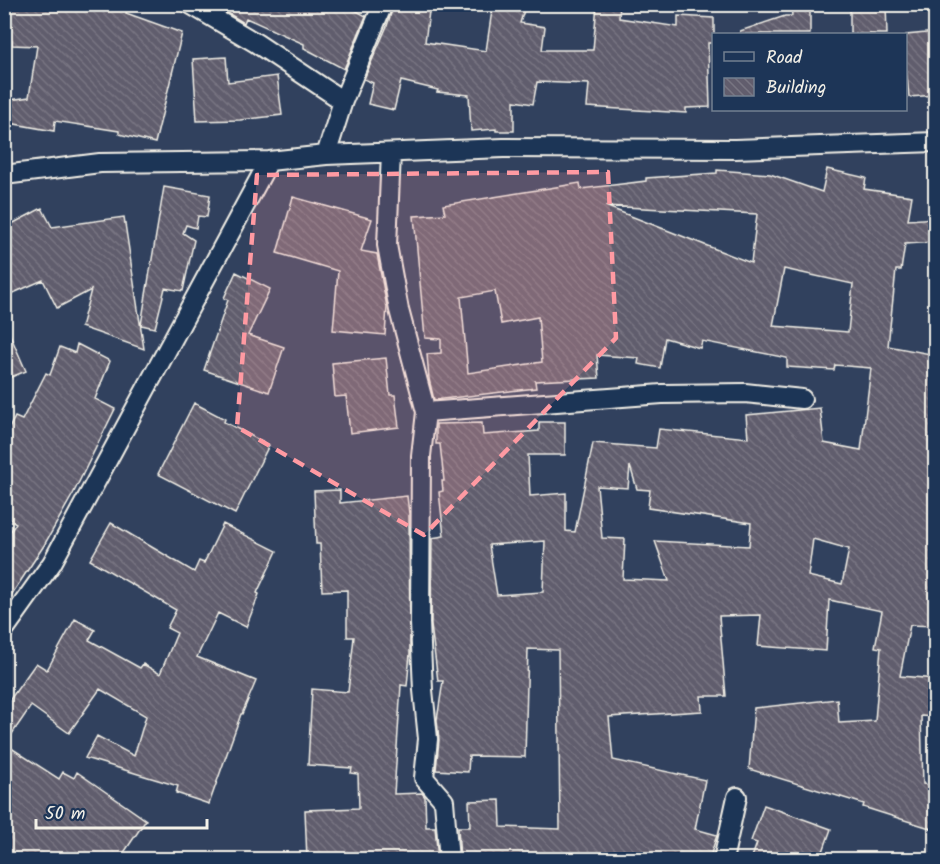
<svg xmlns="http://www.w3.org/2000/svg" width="940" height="864" font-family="Kalam,sans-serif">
  <defs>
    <pattern id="building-back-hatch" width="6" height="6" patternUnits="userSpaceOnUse" patternTransform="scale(1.5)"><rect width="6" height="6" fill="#615d6d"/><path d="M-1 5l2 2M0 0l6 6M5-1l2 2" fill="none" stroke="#787582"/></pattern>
  </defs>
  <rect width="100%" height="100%" fill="#31415e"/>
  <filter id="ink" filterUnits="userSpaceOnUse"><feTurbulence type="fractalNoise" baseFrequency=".0167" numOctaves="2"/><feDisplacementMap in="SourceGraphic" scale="12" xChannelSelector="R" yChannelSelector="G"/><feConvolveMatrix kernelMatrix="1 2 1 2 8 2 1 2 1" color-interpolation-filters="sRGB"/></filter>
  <g filter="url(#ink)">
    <path fill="url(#building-back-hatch)" stroke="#f4f1e8" stroke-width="1.5" fill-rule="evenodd" d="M4,4H128L126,13L182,33L155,143L119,134V131L55,121L54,131L4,122V101L29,97L37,46L12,45V41L4,42Z
      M213,4H344L366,16L344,69L304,48V44L246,18L244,23Z
      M394,4H430L425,42L486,51L493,4H526L520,23L545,27L542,50H593L597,4H620L619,18L678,27V16L714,18V43H708L710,107L686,108V113L587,107L589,84L537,82L533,104L514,101V131H496V129L471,131L469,95L437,92L438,90L401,81L394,110L368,104L373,83L364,79L387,26Z
      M791,4H810V34H740V31L785,16H792Z
      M850,4H886L887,34H850Z
      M936,32V95L909,97L906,66V35Z
      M226,57L228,82L277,76L282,115L240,120L197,121L193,59Z
      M827,169L866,178L864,189L912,196L908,220L936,218V242L905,244L901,270H896L888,346L936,355V626L910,625L900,676L936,679V717L921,716L923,784L936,786V830L863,807L864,804L749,769L754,708L837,699L839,723L875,721L881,648L875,647L882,611L829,600L826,651L758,646L761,615L719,616L726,696H701L702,711L609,717L613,760L705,780L695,829L717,835L709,860H460L458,827H470L469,801L500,800L501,827L560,829L558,650L528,649L525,757L469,756L468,772L436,770L439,740L437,720L443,681H438L431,625L432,538L444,536L439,492L443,491L442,481H444L440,444H436V424L482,423L483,435L539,431V422H565V455H528L530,496L566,493V531L575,532L593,443L656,448L659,429L748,438L746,415L820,408L824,443L861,450L871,368L835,365L834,370L787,367V358L702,341L700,348L665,338L660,368L638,364L639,358L597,355L599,378L535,381L536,388L434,400L429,379L427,354L441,353V339L425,338L414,216L445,214L443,205L562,186L580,183L581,189L646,181V178L717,173V170L770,174L822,192ZM605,206L757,214L751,263ZM784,269L853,284L848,332L773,326ZM495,291L501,324L538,317L542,362L468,373L461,297ZM630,466L637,489L650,490L648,508L751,523L749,546L655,541L669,581L623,579L625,539L602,538L597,486L628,488ZM813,539L849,549L842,584L808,576ZM545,541L543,592L497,595L489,545Z
      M164,187L210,195L207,217L198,216L196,228L186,225L183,233L194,240L183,291L165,288L155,328L141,325Z
      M293,197L372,219L361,251L377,254L387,307L385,335L333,330L338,271L277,253Z
      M42,208L52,227L124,217L144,349L81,327L91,290L57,308L43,280L4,297V228Z
      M236,272L270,289L248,335L284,347L269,392L204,370L228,300L224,298Z
      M4,321L26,371L4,380Z
      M77,344L110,361L95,399L115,409L73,494L43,547L4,606V541L16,523L4,516V438L15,417L22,420L46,373L50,375L60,347L75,353Z
      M386,358L390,395H395L399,427L350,433L346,396L335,397L332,363Z
      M194,403L225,419L224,422L269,445L235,514L158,474Z
      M340,490V503L407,496L409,514L410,654L407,686L401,685L394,794L422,793L425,797L426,827H435L438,860H307L305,810L359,808L358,774L351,773L352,768L308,765L312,689L348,692L354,637H347V590L322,591L320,544H316L314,491Z
      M111,523L194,572L199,561L204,563L223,524L277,551L257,593L259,594L246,627L218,613L197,657L256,681L242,714H241L209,804L176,793L178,786L85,758L97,736L134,756L146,716L100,689L69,733L31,706L5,744L59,779L63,772L74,778L77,772L146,820L119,860H4V708L36,663L47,670L75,619L95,630L89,640L140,668L143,664L160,674L177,633L167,628L176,610L90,560Z
      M764,805L831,829L820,860H751L757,843L751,841Z"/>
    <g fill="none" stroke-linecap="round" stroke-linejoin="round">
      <defs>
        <path id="minor" d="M190,4L256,43L343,101
          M391,153L387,245L399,310L426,412L421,456L420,623L423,690L428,739L424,778L444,801L449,860
          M326,155L343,101L383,4
          M4,175L100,163L269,161L326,155L503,148L735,149L936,142
          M426,412L662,394L745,393L802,399
          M4,630L52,563L269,161
          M723,860L737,797"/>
      </defs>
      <use href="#minor" stroke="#f4f1e8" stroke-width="22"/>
      <use href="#minor" stroke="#1d3557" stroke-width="18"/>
    </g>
  </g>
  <path fill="#ff9aa2" fill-opacity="0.2" stroke="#ff9aa2" stroke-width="4.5" stroke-dasharray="12 8" stroke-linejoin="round" d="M608,172L616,338L424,535L237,427L257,175Z"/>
  <rect width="940" height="864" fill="none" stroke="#1d3557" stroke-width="24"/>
  <rect x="12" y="12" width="916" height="840" fill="none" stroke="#f4f1e8" stroke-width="2" filter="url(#ink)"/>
  <rect x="712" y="33" width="195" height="78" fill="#1d3557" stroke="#738091" stroke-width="1.5"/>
  <rect x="724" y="52" width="30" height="9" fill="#1d3557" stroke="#738091" stroke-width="1.5"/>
  <text x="766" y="63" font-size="18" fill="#f4f1e8">Road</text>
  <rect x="724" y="78" width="30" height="18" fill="url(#building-back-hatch)" stroke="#738091" stroke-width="1.5"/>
  <text x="766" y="93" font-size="18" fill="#f4f1e8">Building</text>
  <path d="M36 819v9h171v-9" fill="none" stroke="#f4f1e8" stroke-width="3"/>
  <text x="45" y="819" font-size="18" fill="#f4f1e8" stroke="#1d3557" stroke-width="4.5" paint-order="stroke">50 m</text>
</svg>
